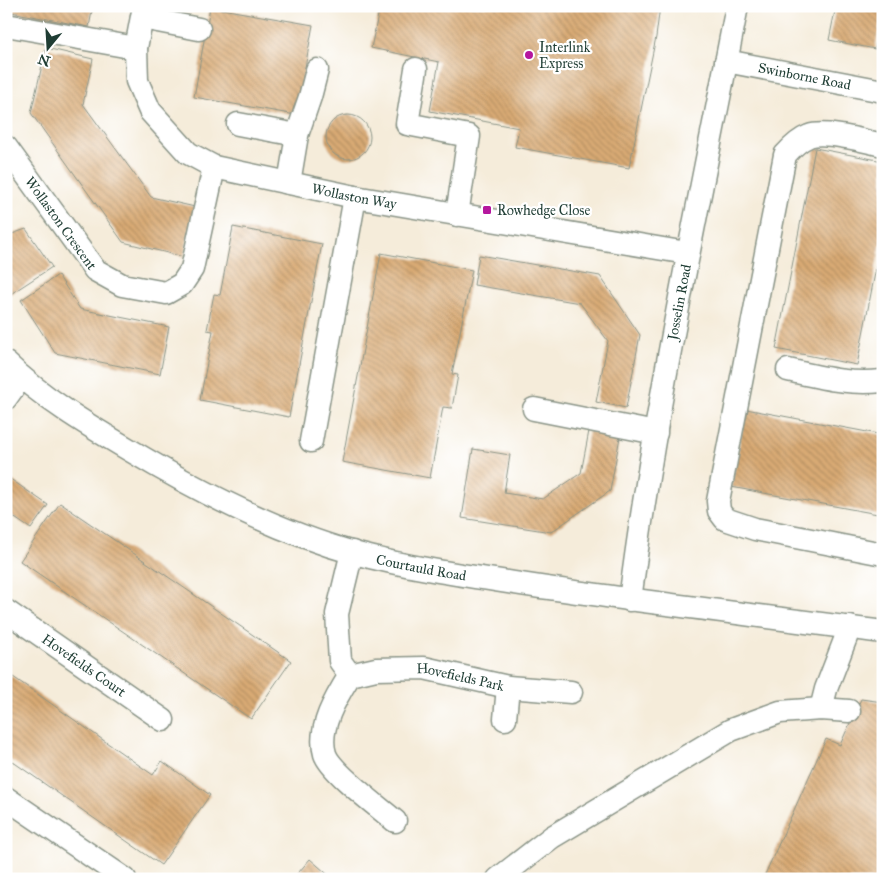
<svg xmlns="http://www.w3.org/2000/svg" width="889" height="885" font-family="'IM FELL Great Primer',serif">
  <defs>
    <pattern id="building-back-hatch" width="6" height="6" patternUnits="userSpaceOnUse" patternTransform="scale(1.25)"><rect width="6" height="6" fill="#d9aa74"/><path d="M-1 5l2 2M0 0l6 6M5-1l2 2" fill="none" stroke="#af8c60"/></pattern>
  </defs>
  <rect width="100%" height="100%" fill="#fff"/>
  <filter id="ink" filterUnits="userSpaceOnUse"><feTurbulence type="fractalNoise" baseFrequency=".02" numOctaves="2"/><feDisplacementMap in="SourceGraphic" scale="10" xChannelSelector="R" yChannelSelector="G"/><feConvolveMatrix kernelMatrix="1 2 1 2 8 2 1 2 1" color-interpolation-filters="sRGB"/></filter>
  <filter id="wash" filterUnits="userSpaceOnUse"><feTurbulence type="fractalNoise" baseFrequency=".0096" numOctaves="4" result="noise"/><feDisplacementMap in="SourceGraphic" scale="20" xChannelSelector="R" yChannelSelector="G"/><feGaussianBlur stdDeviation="1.12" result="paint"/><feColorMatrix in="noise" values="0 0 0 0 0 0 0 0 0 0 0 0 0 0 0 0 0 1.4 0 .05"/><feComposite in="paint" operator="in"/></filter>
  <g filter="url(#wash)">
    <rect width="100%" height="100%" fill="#f5ecda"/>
    <g id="blocks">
      <path fill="url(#building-back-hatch)" d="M6,6H93L89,27L6,11Z
        M380,6H660L656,37L629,168L515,147L519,128L430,111L439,62L371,48Z
        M836,6H883L875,49L829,40Z
        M210,7L313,25L296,115L194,97Z
        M46,48L93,59L83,104L151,197L195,207L184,257L123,242L31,113Z
        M326 137a22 22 0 1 1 44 0a22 22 0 1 1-44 0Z
        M815,148L883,161V232L857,365L776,349Z
        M6,225L12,234L26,229L52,267L6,297Z
        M233,227L322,244L289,417L200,400L213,331L207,330L214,294L220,295Z
        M381,253L472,270L452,374L458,375L452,408L443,407L430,478L342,462Z
        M479,255L600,276L640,335L626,408L596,402L608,341L580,303L474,285Z
        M58,275L80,309L169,327L160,374L55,353L21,300Z
        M746,409L883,435V515L731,487Z
        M589,431L620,437L610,491L551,532L462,518L473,449L510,455L504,493L543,499L581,473Z
        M6,476L48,505L31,529L6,512Z
        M60,503L291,661L251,719L20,561Z
        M6,672L153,775L162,761L210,795L161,865L6,757Z
        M861,699L883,702V879H763L826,739L840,745Z
        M310,859L333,879H293Z"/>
    </g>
  </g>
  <g filter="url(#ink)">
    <use href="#blocks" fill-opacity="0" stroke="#8a9487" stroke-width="1"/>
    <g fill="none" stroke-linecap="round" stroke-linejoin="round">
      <defs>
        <g id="minor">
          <path id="s1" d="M144,6L136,48L137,81L150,111L188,153L214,167L355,197L687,253"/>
          <path d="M142,18L199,29"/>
          <path d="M6,25L136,48"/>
          <path id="s2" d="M726,61L883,91"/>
          <path d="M416,69L407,124L469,136L457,215"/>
          <path d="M238,124L297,135"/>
          <path d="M883,145C864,141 826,130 809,136C799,140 792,147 785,155L718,501L719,511L725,519L755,529L883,554"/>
          <path id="s3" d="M6,147L95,270L122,285L166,293L182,284L192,269L214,167"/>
          <path d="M289,183L297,135L310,97L317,70"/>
          <path id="s4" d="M6,363C41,397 86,424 128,449C198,491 275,531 354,553C417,570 483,578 548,588C659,604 771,617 883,632"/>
          <path d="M788,370C820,377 849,385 882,381"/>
          <path d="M6,398L21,377"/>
          <path d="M534,409L656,433"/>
          <path d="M311,441L355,197"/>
          <path id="s5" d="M352,552L337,614L340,661L350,675L376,669L424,668L508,687L571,692"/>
          <path id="s6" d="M630,600C656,400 699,204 737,6"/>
          <path id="s7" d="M6,611L163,720"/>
          <path d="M350,675C337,696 317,728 325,754C331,772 380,808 395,821"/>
          <path d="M821,709L826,689L850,627"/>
          <path d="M505,719L508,687"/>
          <path d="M6,798L125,879"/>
          <path d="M498,879L552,837L731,730L780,712L821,709L849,711"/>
        </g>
      </defs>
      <use href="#minor" stroke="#8a9487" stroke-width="25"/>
      <use href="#minor" stroke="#fff" stroke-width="22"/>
    </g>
  </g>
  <g fill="#b5179e" stroke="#fff" stroke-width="2">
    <circle cx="529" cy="55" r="5"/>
    <rect x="482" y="205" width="10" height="10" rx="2.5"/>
  </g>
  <g text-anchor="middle" stroke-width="4.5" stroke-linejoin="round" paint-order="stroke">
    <g font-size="14" fill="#1f3d34" stroke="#fff" text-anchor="start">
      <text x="539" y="52">Interlink<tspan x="539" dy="16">Express</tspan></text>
      <text x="497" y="215">Rowhedge Close</text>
    </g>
    <g font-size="14" fill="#1f3d34" stroke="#fff">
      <text dy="5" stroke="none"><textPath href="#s2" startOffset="80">Swinborne Road</textPath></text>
      <text dy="5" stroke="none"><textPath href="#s1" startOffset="338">Wollaston Way</textPath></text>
      <text dy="5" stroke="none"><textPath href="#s3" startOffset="94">Wollaston Crescent</textPath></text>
      <text dy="5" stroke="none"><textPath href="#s6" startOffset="302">Josselin Road</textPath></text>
      <text dy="5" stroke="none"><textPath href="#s4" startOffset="468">Courtauld Road</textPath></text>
      <text dy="5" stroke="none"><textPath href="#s7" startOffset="95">Hovefields Court</textPath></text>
      <text dy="5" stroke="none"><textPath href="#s5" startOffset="240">Hovefields Park</textPath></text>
    </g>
  </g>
  <rect width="889" height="885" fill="none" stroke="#fff" stroke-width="25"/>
  <g transform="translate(48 48) rotate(198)" stroke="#ffffff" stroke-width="4" paint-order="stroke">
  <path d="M0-4L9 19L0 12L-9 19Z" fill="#1f3d34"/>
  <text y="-8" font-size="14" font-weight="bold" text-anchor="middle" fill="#1f3d34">N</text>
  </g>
</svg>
